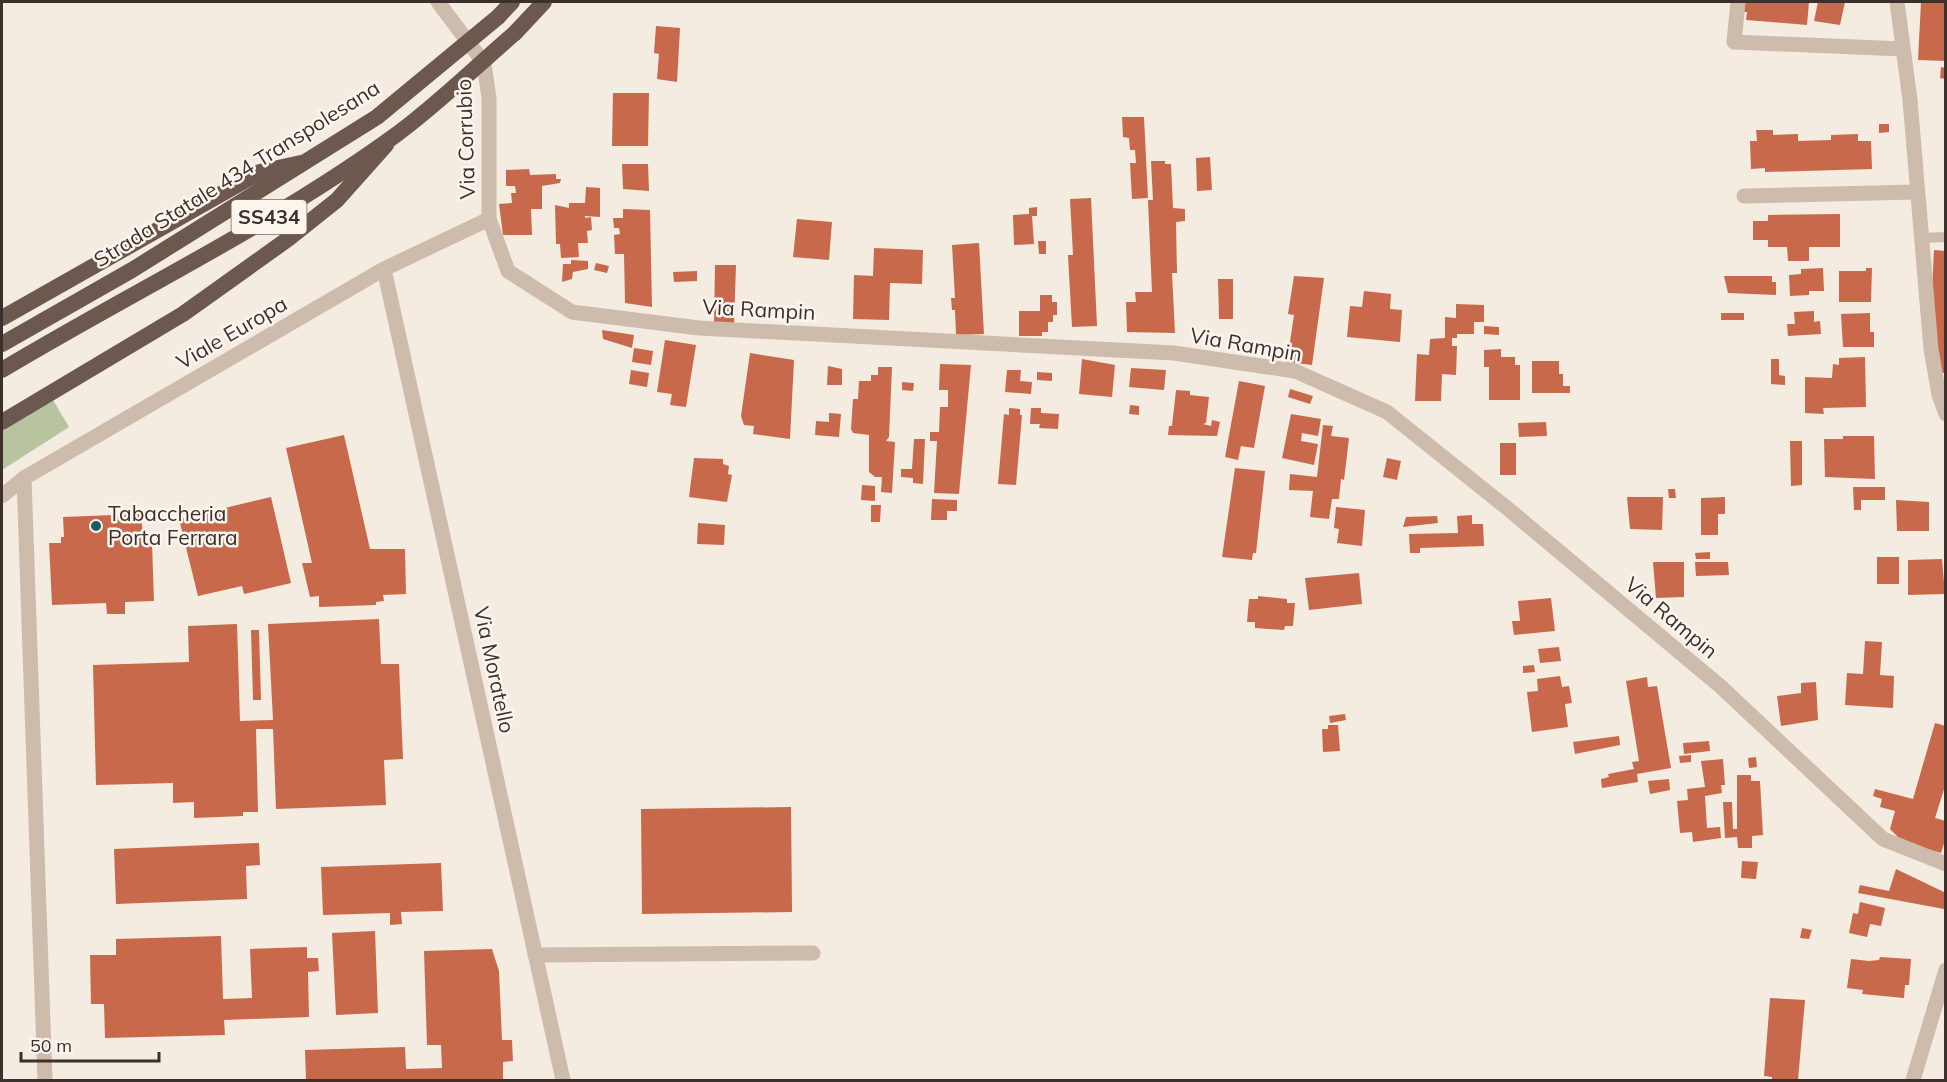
<svg xmlns="http://www.w3.org/2000/svg" width="1947" height="1082" font-family="Mulish,sans-serif">
  <rect width="100%" height="100%" fill="#f4ebe1"/>
  <path fill="#b8c4a0" d="M53,400L69,427L2,470V430Z"/>
  <path fill="#c8694b" d="M1741,2H1809L1807,25L1746,20L1747,12H1740Z
    M1818,2H1845L1840,25L1814,21Z
    M1921,2H1946V61L1918,60Z
    M656,26L680,28L677,82L657,79L659,54L654,53Z
    M1941,67L1946,68V79L1940,78Z
    M613,93H649L648,146H612Z
    M1122,117H1144L1148,198L1132,199L1130,163H1136L1135,150H1130L1129,138L1123,137Z
    M1879,124H1889V132L1879,133Z
    M1756,130H1773V135L1798,134V141L1831,140V135L1858,134V141H1871L1872,169L1765,172V168L1751,169L1750,141H1757Z
    M1210,157L1212,190L1197,191L1196,158Z
    M1151,161H1165V164H1171L1173,208L1185,209V221L1176,222L1177,273H1172L1175,333L1127,332L1126,302H1136L1135,292H1152L1148,200H1153Z
    M622,164H648L649,191L623,189Z
    M529,169L530,175L556,174V179H561L560,183L542,186V209H531L532,235H503L499,204L512,203L511,193H516L515,186H506V170Z
    M586,187L600,188V217L585,216V218L591,217L592,230L587,231L588,243H578L579,257L561,258L560,244H556L555,205L569,208V203H585Z
    M1091,198L1097,326L1072,327L1068,255H1073L1070,199Z
    M1037,207V216H1032L1034,244L1014,245L1013,215L1029,214V208Z
    M623,209L650,210L652,307L625,303L624,254H615L614,235L620,234L619,228H614L613,218H623Z
    M1840,214V247H1809V261H1788L1787,247H1768V240H1753V221H1768V215Z
    M797,219L832,222L829,260L793,257Z
    M1038,241H1046V254H1039Z
    M979,243L984,334L956,335L955,310H952L951,298H955L952,245Z
    M874,248L923,250L922,284L890,283L889,320L853,319L854,275L873,276Z
    M1934,250L1946,251V373H1940L1931,310Z
    M571,260L588,261V269L573,272L572,279L562,282L563,264H571Z
    M596,263L609,266L607,273L594,270Z
    M715,265H736L734,325L714,324Z
    M1823,268L1824,291H1809V295L1790,296L1789,275L1801,274V269Z
    M1866,268H1872L1871,302H1839V271H1866Z
    M697,271V281L674,282L673,272Z
    M1294,276L1324,278L1312,365L1287,362L1294,315L1288,314Z
    M1724,276H1772V282H1776V295L1728,293Z
    M1218,279H1233V319H1219Z
    M1364,291L1391,294L1390,309L1402,310L1400,342L1347,337L1350,306L1362,307Z
    M1040,295H1052V302H1057V315H1053V322H1048V332H1042V336H1019V311H1040Z
    M1456,304L1484,305V322H1474V334H1457V338H1452V346H1457L1456,375L1442,374L1441,401H1415L1417,354L1429,355L1430,339L1445,338V317L1456,318Z
    M1814,311V322L1820,321L1821,334L1788,336L1787,324H1795L1794,312Z
    M1721,313H1744V320H1721Z
    M1870,313V332H1874V347H1843L1841,314Z
    M1484,326L1499,327V335L1484,334Z
    M602,330L634,335L632,348L603,339Z
    M665,340L696,345L686,407L670,405L672,394L657,392Z
    M634,348L653,351L651,365L632,362Z
    M1501,349V357H1515V365H1520V400H1489V367H1484V350Z
    M750,353L794,360L790,439L753,434L754,426L744,425L741,416Z
    M1865,357L1866,407L1823,408L1824,414L1805,413V377L1832,378L1833,364L1839,365V358Z
    M1082,359L1115,365L1112,397L1079,394Z
    M1771,359H1779V375L1785,376V385L1771,384Z
    M1532,361H1559V374H1563V386H1570V393H1532Z
    M940,364L971,365L959,494L934,493L937,441H930V432H939L940,407H948V390H939Z
    M828,366L842,369V385H827Z
    M878,367H892L889,437L886,441L895,442L892,493L881,492L882,477H875L869,472V435L853,433L851,429L853,399H858L859,381H871V375H878Z
    M1131,368L1166,370L1164,390L1129,387Z
    M631,370L649,373L647,387L629,384Z
    M1007,370H1021L1020,381L1032,382L1031,394L1005,392Z
    M1037,372L1052,373V381L1037,380Z
    M1239,381L1265,386L1254,448L1241,446L1238,460L1225,457Z
    M902,382L914,383L913,391L902,390Z
    M1290,389L1313,396L1310,404L1288,397Z
    M1176,390L1190,391V395L1209,397L1206,423L1203,424L1211,426L1212,420L1220,422L1217,436L1168,435L1169,426H1172Z
    M1130,405L1139,406V415L1129,414Z
    M1009,408L1020,409V415H1022L1016,485L998,484L1004,414L1009,415Z
    M1031,408H1041V413L1059,414L1058,429L1039,428L1040,424H1030Z
    M829,413L841,414L839,437L815,435L816,421L829,422Z
    M1291,414L1321,419L1318,436L1302,433L1301,441L1318,444L1314,465L1282,458Z
    M1546,422L1547,436L1519,437L1518,423Z
    M1323,425L1333,426L1331,436L1349,438L1344,480L1341,479L1339,499H1332L1329,519L1310,517L1313,491L1289,490L1290,474L1317,477Z
    M344,435L370,549H405L406,594L383,595L384,601L376,602V605L319,607V596L310,597L302,563H312L286,448Z
    M1843,436H1874L1875,479L1825,477L1824,439H1843Z
    M914,439H925L923,484L913,483V478L901,477V469H912Z
    M1790,441H1802V485L1791,486Z
    M1500,443H1516V475H1500Z
    M694,458L723,459V464L729,466L728,474L732,475L727,502L689,497Z
    M1387,458L1401,461L1397,480L1383,477Z
    M1235,468L1265,471L1256,553H1253L1252,560L1222,557Z
    M862,485L875,486V501L861,500Z
    M1853,487H1885V500H1861V510H1854Z
    M1668,489H1675L1676,498H1669Z
    M271,497L291,583L244,594L242,586L198,596L179,519Z
    M1627,497H1663L1662,530L1630,529Z
    M1725,497V514H1718V535H1701V498Z
    M932,499L957,500V511H947V520H931Z
    M1896,500L1929,502V531H1897Z
    M871,505H881L880,522H871Z
    M1336,507L1365,510L1362,546L1337,543L1339,529L1334,528Z
    M140,514L145,543H152L154,601L125,602V614H107L106,603L52,605L49,543H61V537H64L63,517Z
    M1472,515V524H1483L1484,546L1420,548V553H1410L1409,534L1458,533L1457,516Z
    M1437,516L1438,523L1403,527L1406,517Z
    M698,523L725,525L724,545L697,544Z
    M1710,552V559H1696L1695,553Z
    M1877,557H1899V584H1877Z
    M1942,559L1945,594L1908,595V560Z
    M1653,562H1684V597L1656,598Z
    M1695,562H1728L1729,575L1696,576Z
    M1359,573L1362,604L1309,610L1305,578Z
    M1258,596L1287,599V603H1295L1293,626H1285L1284,630L1255,628V622H1247L1249,599H1258Z
    M1551,598L1555,631L1514,635L1512,621H1520L1518,601Z
    M379,619L381,664H399L403,759L384,760L386,805L276,809L273,729H256L258,812H243V816L194,818V802L173,803V783L96,785L93,665L189,662L188,626L237,624L240,721L273,720L268,624Z
    M251,630H259L261,700H253Z
    M1865,641L1882,642L1880,675L1894,676L1893,708L1845,705L1847,673L1863,674Z
    M1559,647L1561,661L1540,663L1538,649Z
    M1534,665L1535,672L1523,673V666Z
    M1560,676L1562,687L1569,686L1572,703L1565,704L1568,727L1532,732L1527,692L1538,691L1537,679Z
    M1647,677L1648,687L1657,686L1671,768L1637,774L1638,782L1602,788L1601,779L1609,777L1608,774L1634,769L1632,762L1639,761L1626,681Z
    M1816,682L1818,720L1781,726L1777,696L1801,693V683Z
    M1345,714L1346,720L1330,723L1329,716Z
    M1935,723L1946,726V783L1935,818L1946,821V837L1941,853L1903,842L1890,829L1895,811L1880,807L1882,799L1873,796L1875,789L1913,799Z
    M1328,725H1338L1340,751L1323,752L1322,729H1328Z
    M1619,736L1620,745L1575,754L1573,742Z
    M1709,741L1710,751L1684,754L1683,743Z
    M1691,755V762L1680,763L1679,756Z
    M1756,757L1757,767L1749,768L1748,758Z
    M1723,759L1725,785H1721L1722,793L1705,796L1707,828L1720,827L1721,838L1693,842L1692,832L1680,833L1677,801L1688,800L1687,789L1705,787L1701,761Z
    M1737,775H1751V781H1760L1763,835L1752,836V848H1738L1737,837L1725,838L1723,802H1732L1733,829H1737Z
    M1669,779L1670,790L1650,794L1648,781Z
    M791,807L792,912L642,914L641,809Z
    M259,843L260,865L246,866L247,899L116,904L114,849Z
    M1742,861L1758,862L1756,879L1741,878Z
    M441,863L443,911L401,912L402,924L390,925V913L323,915L321,867Z
    M1896,869L1946,893L1944,909L1858,893L1860,885L1889,891Z
    M1860,902L1885,908L1881,926L1870,924L1867,937L1849,933L1853,913L1858,914Z
    M1802,928L1812,930L1809,939L1800,938Z
    M375,931L378,1013L336,1015L332,933Z
    M221,936L223,999L252,998L250,949L307,947V958H318L319,971L308,972L309,1017L224,1020L225,1035L105,1038L104,1004H91L90,955H116V939Z
    M492,949L499,971L502,1040H512L513,1061L503,1062V1080H306L305,1050L405,1047L406,1069L442,1068L441,1045H427L424,951Z
    M1880,957L1911,959L1909,985H1905L1904,998L1862,994L1863,990L1847,988L1851,959L1869,961L1879,960Z
    M1770,998L1805,1000L1798,1080H1772V1077L1764,1076Z"/>
  <g fill="none" stroke-linecap="round" stroke-linejoin="round">
    <path stroke="#cdbbac" stroke-width="10" d="M1920,238L1946,237"/>
    <path stroke="#cdbbac" stroke-width="15" d="M1738,2L1734,42L1903,49
      M1897,2L1910,100L1931,349L1939,395L1946,414
      M1744,196L1916,192
      M384,269L563,1080
      M24,478L45,1080
      M2,496L24,478L384,269L489,219
      M535,955L813,953
      M1913,1080L1946,970"/>
    <path stroke="#cdbbac" stroke-width="15" d="M438,2L484,63L489,98V219L508,271L572,312L699,328L1174,353L1295,371L1387,412L1507,508L1720,686L1883,839L1946,864"/>
    <path stroke="#6c584f" stroke-width="16" d="M498,17L512,2
      M515,33L544,2
      M2,318L260,172L301,163
      M2,422L183,314L288,239L337,200L386,145"/>
    <path stroke="#6c584f" stroke-width="16" d="M2,344L132,270L377,117L498,17
      M2,370C132,292 270,226 393,137C436,106 475,67 515,33"/>
  </g>
  <circle fill="#1f5a5e" stroke="#fbf5ee" stroke-width="2" cx="96" cy="526" r="6"/>
  <g text-anchor="middle" stroke-width="5" stroke-linejoin="round" paint-order="stroke">
    <rect fill="#fbf5ee" stroke="#756b66" stroke-width="1.5" x="231.5" y="200" width="75" height="34" rx="4.5"/>
    <g font-size="20" font-weight="bold" fill="#3b302b">
      <text x="269" y="224">SS434</text>
    </g>
    <g font-size="21" fill="#3b302b" stroke="#fbf5ee">
      <text transform="translate(466 139) rotate(-92)" y="7">Via Corrubio</text>
      <text transform="translate(237 174) rotate(-32)" y="7">Strada Statale 434 Transpolesana</text>
      <text transform="translate(759 310) rotate(3)" y="7">Via Rampin</text>
      <text transform="translate(232 333) rotate(-30)" y="7">Viale Europa</text>
      <text transform="translate(1246 345) rotate(10)" y="7">Via Rampin</text>
      <text transform="translate(1671 618) rotate(40)" y="7">Via Rampin</text>
      <text transform="translate(494 670) rotate(78)" y="7">Via Moratello</text>
    </g>
    <g font-size="21" fill="#3b302b" stroke="#fbf5ee" text-anchor="start">
      <text x="108" y="521">Tabaccheria<tspan x="108" dy="24">Porta Ferrara</tspan></text>
    </g>
  </g>
  <rect width="1947" height="1082" fill="none" stroke="#3b302b" stroke-width="6"/>
  <path d="M21 1052v9h138v-9" fill="none" stroke="#3b302b" stroke-width="3"/>
  <text x="30" y="1052" font-size="18" fill="#3b302b" stroke="#fbf5ee" stroke-width="4.5" paint-order="stroke">50 m</text>
</svg>
